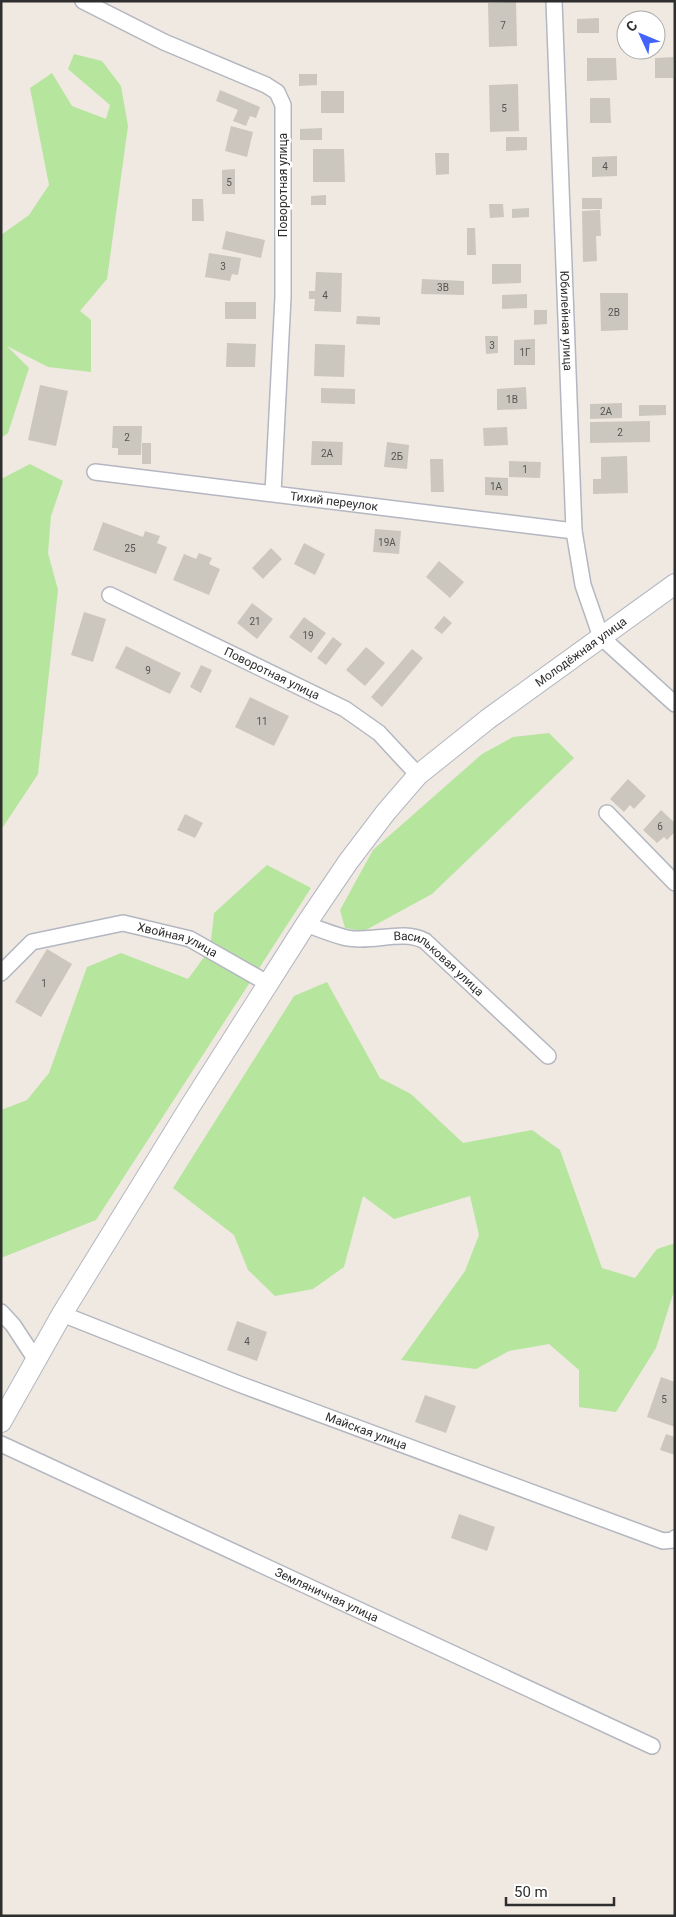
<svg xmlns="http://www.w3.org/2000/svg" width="676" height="1917" font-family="Roboto,sans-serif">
  <rect width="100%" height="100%" fill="#efe9e1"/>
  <path fill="#b6e59e" d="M74,54L102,61L121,86L128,126L107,279L80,311L91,320V372L48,367L7,346L29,368L8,433L1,438V235L29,215L49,185L30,88L52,73L72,106L106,119L110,105L68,69Z
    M30,464L63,481L51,516L48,553L58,590L38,774L1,830V479Z
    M549,733L574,758L432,894L364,931L345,928L340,910L373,850L482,754L513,737Z
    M267,865L311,888L96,1220L1,1258V1110L27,1100L49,1073L87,967L121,953L188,979L210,949L214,913Z
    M327,982L380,1078L411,1094L463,1143L532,1130L560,1150L602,1268L635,1278L657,1249L675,1243V1288L656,1348L616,1412L579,1407V1370L549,1344L509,1351L476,1369L401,1360L465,1271L479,1235L470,1196L394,1219L363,1196L344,1267L313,1289L275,1296L248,1270L234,1235L173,1188L294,996Z"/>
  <path fill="#cbc7bf" d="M516,2L517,46L489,47L488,3Z
    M599,18V33H577V19Z
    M673,57V78H655V58Z
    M587,58H616L617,80L587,81Z
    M299,74H317V85L299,86Z
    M518,84L519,131L490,132L489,85Z
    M220,90L260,107L256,118L250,116L246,126L233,121L238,110L216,101Z
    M321,91H344V113H321Z
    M590,98H610L611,123H590Z
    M231,126L253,132L247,157L225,151Z
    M322,128V140H300V129Z
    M506,137H527V150L506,151Z
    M313,149H344L345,182H313Z
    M435,153H449V174L436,175Z
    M617,156V176L592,177V157Z
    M235,169V194H222V170Z
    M326,195V205H311V196Z
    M582,198H602V209H582Z
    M192,199H203L204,221H192Z
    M489,204H503L504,217L490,218Z
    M529,208V217L512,218V209Z
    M600,210L601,236H596L597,261L583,262L582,211Z
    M467,228H475L476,255H467Z
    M226,231L265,240L261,258L222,249Z
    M209,253L241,258L238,275L232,274L230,281L205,277Z
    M492,264H521V283L492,284Z
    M316,272L342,273L341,312L314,311L315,299H309V291H315Z
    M422,279L464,281V295L421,294Z
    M600,293H628V330L601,331Z
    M527,294V308L502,309V295Z
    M225,302H256V319H225Z
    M534,310H547V324L534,325Z
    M357,316L380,317V325L356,324Z
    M485,336H498V353L486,354Z
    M535,339V365H514V340Z
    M227,343L256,344L255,367H226Z
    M315,344L345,345L344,377L314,376Z
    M40,385L68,391L56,446L28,440Z
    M526,387L527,409L497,410V389Z
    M321,388L355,389V404L321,403Z
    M622,403V418L590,419V404Z
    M639,405H666V415L639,416Z
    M650,421V442L590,443V422Z
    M113,426H142L141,455H118V448H112Z
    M507,427L508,445L484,446L483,428Z
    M312,441L343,442L342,465H311Z
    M387,442L409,445L407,469L384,467Z
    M142,443H151V464H142Z
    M627,456L628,493L593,494V479H601V457Z
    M430,459H443L444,492H431Z
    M509,461L541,462L540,478L509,477Z
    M485,477L508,478V496L485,495Z
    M103,522L143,537L145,531L160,536L157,543L167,547L156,574L93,550Z
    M375,529L401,531L399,554L373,552Z
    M304,543L325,554L315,575L294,564Z
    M271,548L282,559L263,579L252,568Z
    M199,553L212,558L209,564L220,569L209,595L173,580L184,554L196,559Z
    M439,561L464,582L450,598L426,577Z
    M252,603L273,619L257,639L237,623Z
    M84,612L106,619L93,662L71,655Z
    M444,616L452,623L442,634L434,628Z
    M304,617L326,633L311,653L289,637Z
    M333,637L342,644L326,665L317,658Z
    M126,646L181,673L170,694L115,668Z
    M366,647L385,663L365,686L346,670Z
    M412,649L423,658L382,707L371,697Z
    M201,665L212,670L201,693L190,687Z
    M250,697L289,716L274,746L235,727Z
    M628,779L646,796L634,809L630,805L624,812L610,799Z
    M661,810L675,823V832L667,840L664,837L657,843L643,830Z
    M185,814L203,823L195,838L177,830Z
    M47,949L72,964L41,1017L15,1002Z
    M237,1321L267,1332L257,1361L227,1350Z
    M661,1377L675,1382V1427L647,1417Z
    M425,1395L456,1406L446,1433L415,1422Z
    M666,1434L675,1437V1455L660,1450Z
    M459,1514L495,1527L487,1551L451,1538Z"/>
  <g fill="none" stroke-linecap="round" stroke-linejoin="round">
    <defs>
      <g id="street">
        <path d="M83,1L164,42L266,85L277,92L283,105V297L273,493"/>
        <path id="s1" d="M554,1L574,531L583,585L601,637L675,704"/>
        <path id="s2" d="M95,472L574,531"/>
        <path id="s3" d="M110,595L345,709L379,733L418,775"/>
        <path d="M607,813L675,883"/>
        <path id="s4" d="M306,924C319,929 334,935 347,938C373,943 403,929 425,941L548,1056"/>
        <path id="s5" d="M1,973L32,942L123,923L190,939L269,984"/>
        <path d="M1,1312L13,1325L36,1360"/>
        <path id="s6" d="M62,1314L239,1384L663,1541L673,1540L675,1538"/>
        <path id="s7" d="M1,1444L652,1746"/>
      </g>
      <g id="secondary">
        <path id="s8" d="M1,1422L62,1314L189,1108L306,924L348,862L386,812L418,775L488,719L675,584"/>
      </g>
    </defs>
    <use href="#street" stroke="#b4b7c1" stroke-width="18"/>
    <use href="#secondary" stroke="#b4b7c1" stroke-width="22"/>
    <use href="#street" stroke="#fff" stroke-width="15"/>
    <use href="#secondary" stroke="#fff" stroke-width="20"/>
  </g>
  <g text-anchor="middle" stroke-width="5" stroke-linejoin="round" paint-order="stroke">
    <g font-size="10" fill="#555452">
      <text x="503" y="29">7</text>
      <text x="504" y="112">5</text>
      <text x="605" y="170">4</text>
      <text x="229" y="186">5</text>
      <text x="223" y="270">3</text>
      <text x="443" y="291">3В</text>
      <text x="325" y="299">4</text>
      <text x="614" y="316">2В</text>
      <text x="492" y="349">3</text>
      <text x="525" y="356">1Г</text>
      <text x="512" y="403">1В</text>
      <text x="606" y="415">2А</text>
      <text x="620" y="436">2</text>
      <text x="127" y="441">2</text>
      <text x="327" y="457">2А</text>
      <text x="397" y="460">2Б</text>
      <text x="525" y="473">1</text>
      <text x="496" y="490">1А</text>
      <text x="387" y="546">19А</text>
      <text x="130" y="552">25</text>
      <text x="255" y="625">21</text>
      <text x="308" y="639">19</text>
      <text x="148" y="674">9</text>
      <text x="262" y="725">11</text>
      <text x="660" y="830">6</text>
      <text x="44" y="987">1</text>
      <text x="247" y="1345">4</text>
      <text x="664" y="1403">5</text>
    </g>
    <g font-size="12" fill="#2e2e2e" stroke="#fff">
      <text transform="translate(283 185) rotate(-90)" y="4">Поворотная улица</text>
      <text dy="4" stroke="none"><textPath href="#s1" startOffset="320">Юбилейная улица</textPath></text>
      <text dy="4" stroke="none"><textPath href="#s2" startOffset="241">Тихий переулок</textPath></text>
      <text dy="4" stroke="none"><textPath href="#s8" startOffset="975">Молодёжная улица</textPath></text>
      <text dy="4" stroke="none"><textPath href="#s3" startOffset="180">Поворотная улица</textPath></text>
      <text dy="4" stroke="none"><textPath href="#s5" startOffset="194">Хвойная улица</textPath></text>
      <text dy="4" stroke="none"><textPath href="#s4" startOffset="145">Васильковая улица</textPath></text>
      <text dy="4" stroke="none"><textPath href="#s6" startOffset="326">Майская улица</textPath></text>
      <text dy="4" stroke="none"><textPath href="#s7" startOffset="359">Земляничная улица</textPath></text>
    </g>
  </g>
  <rect width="676" height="1917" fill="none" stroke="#2e2e2e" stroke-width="5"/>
  <g transform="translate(641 35) rotate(314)"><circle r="24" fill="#ffffff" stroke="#ababab"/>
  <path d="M0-4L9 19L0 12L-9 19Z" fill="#4264fb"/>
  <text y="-8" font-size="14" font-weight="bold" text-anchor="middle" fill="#2e2e2e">С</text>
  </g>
  <path d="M506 1897v8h108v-8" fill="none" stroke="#2e2e2e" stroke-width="2.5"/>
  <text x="514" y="1897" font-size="15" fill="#2e2e2e" stroke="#ffffff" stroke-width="4" paint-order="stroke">50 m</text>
</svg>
